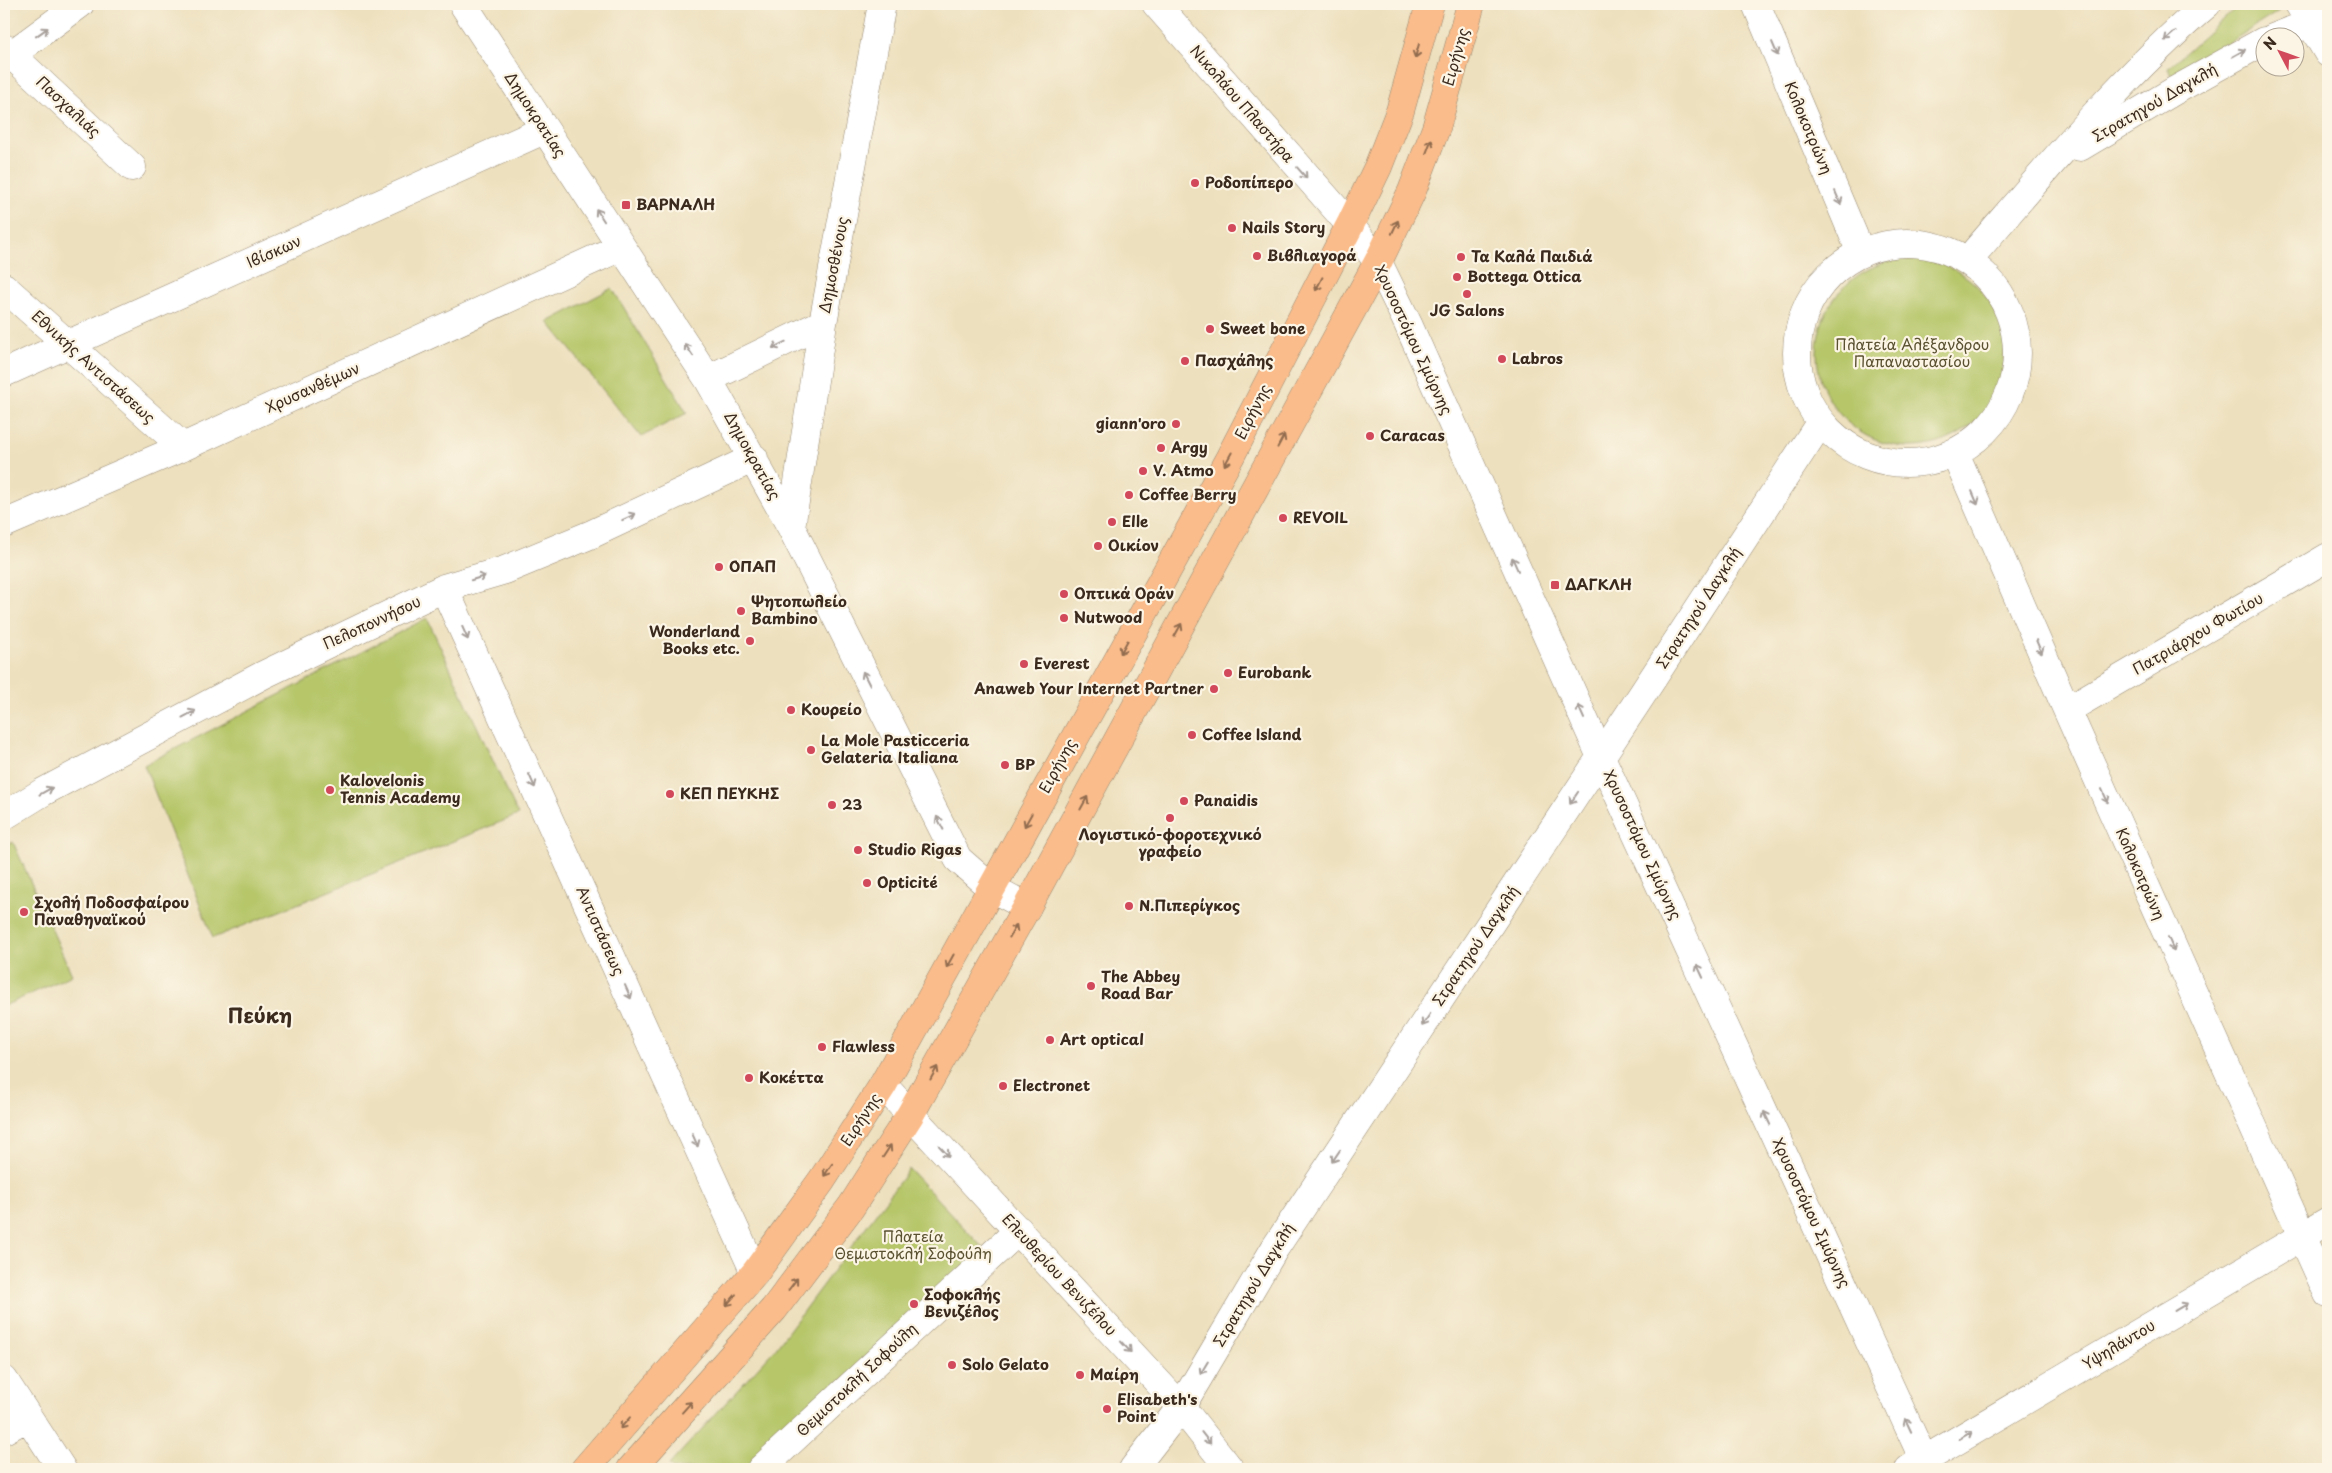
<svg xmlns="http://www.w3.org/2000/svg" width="2332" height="1473" font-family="'Playpen Sans',sans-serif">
  <rect width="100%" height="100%" fill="#fcf5e5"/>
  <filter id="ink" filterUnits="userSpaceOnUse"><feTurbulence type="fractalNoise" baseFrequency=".02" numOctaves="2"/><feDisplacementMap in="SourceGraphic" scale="10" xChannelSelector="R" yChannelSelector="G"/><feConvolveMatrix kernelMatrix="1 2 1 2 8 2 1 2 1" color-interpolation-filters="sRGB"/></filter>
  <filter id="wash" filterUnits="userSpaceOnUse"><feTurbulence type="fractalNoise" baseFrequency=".0096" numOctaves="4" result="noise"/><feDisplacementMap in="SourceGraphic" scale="20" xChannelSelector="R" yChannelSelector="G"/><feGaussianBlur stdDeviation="1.12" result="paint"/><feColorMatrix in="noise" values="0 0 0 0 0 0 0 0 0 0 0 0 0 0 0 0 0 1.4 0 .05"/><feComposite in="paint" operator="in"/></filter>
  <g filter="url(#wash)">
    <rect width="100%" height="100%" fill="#ede0be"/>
    <path fill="#b6c669" stroke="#787844" d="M2240,4H2278L2279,11L2177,76L2170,74L2168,68Z
      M1817 353a94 94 0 1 1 188 0a94 94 0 1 1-188 0Z
      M612,288L687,413L641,437L548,322Z
      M427,618L518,815L213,938L144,765Z
      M13,842L72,975L4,1006V848Z
      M909,1169L984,1249L747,1469H673L669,1465L775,1349Z"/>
  </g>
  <g filter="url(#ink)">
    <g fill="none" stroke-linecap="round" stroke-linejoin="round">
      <defs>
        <path id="minor" d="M463,4L708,379L791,527L958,859L990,887L1027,907
          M1156,4L1350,225L1378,262L1408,324L1601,757L1928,1469
          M1756,4L1861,253
          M2299,4L2328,53
          M2273,38L2310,23L2328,18
          M4,48L132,167
          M4,60L80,4
          M2080,147L2174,91L2264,41
          M1797 353a110 110 0 1 1 220 0a110 110 0 1 1-220 0Z
          M1968,260C2044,172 2119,80 2207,4
          M4,287L183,447
          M4,373L544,130
          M708,379L823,323
          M1955,453L2067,710L2328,1294
          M4,524L183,447L621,247
          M791,527L823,323L882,4
          M444,588L755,1273
          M2067,710L2328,557
          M4,816L43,792L263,675L444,588L505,570L592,534L754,458
          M883,1085L1181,1407L1230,1469
          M4,1380L62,1469
          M4,1430L28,1417
          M761,1469L1019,1230
          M1133,1469L1181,1407L1275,1248L1636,704L1820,423
          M1909,1469L2328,1221"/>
        <path id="major" d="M585,1469L755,1273L822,1180L883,1085L1230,457L1350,225L1378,167L1400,111L1430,4
          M631,1469L774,1309L851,1207L910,1115L1027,907L1378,262L1412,191L1436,128L1471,4"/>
      </defs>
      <use href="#minor" stroke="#94856e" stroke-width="29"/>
      <use href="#major" stroke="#94856e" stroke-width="29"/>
      <use href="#minor" stroke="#fff" stroke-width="28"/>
      <use href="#major" stroke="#fabc8b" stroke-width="28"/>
    </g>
    <defs><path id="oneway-shaft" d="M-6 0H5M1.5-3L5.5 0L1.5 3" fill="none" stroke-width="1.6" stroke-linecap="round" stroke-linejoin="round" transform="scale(1.25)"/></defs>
    <g stroke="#a79f9a">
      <use href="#oneway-shaft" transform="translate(42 32) rotate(-36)"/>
      <use href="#oneway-shaft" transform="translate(2170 36) rotate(139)"/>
      <use href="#oneway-shaft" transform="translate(1775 49) rotate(67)"/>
      <use href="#oneway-shaft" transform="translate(2239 53) rotate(-29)"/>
      <use href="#oneway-shaft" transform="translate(1302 173) rotate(49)"/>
      <use href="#oneway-shaft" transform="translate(1838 198) rotate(67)"/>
      <use href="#oneway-shaft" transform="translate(600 215) rotate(-123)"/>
      <use href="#oneway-shaft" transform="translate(779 345) rotate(154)"/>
      <use href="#oneway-shaft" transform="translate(689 350) rotate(-124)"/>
      <use href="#oneway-shaft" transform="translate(1975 498) rotate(67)"/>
      <use href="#oneway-shaft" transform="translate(629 517) rotate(-25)"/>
      <use href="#oneway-shaft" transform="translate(1515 564) rotate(-114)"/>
      <use href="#oneway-shaft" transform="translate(478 578) rotate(-17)"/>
      <use href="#oneway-shaft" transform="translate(465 633) rotate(66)"/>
      <use href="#oneway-shaft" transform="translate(2039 647) rotate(67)"/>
      <use href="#oneway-shaft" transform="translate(866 678) rotate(-117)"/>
      <use href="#oneway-shaft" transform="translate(1581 712) rotate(-114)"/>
      <use href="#oneway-shaft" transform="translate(189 714) rotate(-28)"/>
      <use href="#oneway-shaft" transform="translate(532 781) rotate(66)"/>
      <use href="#oneway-shaft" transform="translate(46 791) rotate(-29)"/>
      <use href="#oneway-shaft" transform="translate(2105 796) rotate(66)"/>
      <use href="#oneway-shaft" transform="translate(1574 798) rotate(124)"/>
      <use href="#oneway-shaft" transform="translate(940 823) rotate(-117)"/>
      <use href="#oneway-shaft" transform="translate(2171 944) rotate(66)"/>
      <use href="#oneway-shaft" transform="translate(1700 971) rotate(-115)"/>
      <use href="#oneway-shaft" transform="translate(628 992) rotate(66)"/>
      <use href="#oneway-shaft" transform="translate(1426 1020) rotate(124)"/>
      <use href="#oneway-shaft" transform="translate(1767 1118) rotate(-115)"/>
      <use href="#oneway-shaft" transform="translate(695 1140) rotate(66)"/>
      <use href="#oneway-shaft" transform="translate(944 1151) rotate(47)"/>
      <use href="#oneway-shaft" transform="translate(1336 1156) rotate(124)"/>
      <use href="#oneway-shaft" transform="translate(2181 1307) rotate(-31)"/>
      <use href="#oneway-shaft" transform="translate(1126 1347) rotate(47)"/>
      <use href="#oneway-shaft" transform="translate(1204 1368) rotate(121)"/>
      <use href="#oneway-shaft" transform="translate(1908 1425) rotate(-115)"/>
      <use href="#oneway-shaft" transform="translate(1966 1435) rotate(-31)"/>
      <use href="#oneway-shaft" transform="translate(1206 1438) rotate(52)"/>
    </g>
    <g stroke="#916c4f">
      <use href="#oneway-shaft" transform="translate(1417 51) rotate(106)"/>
      <use href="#oneway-shaft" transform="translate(1429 146) rotate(-69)"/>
      <use href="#oneway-shaft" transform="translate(1395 227) rotate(-65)"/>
      <use href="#oneway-shaft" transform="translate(1319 284) rotate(117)"/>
      <use href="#oneway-shaft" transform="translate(1281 441) rotate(-62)"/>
      <use href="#oneway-shaft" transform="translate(1228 459) rotate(119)"/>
      <use href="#oneway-shaft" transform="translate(1178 630) rotate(-61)"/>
      <use href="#oneway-shaft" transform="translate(1124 647) rotate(119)"/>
      <use href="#oneway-shaft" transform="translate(1084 803) rotate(-61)"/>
      <use href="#oneway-shaft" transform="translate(1028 820) rotate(119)"/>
      <use href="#oneway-shaft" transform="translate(1013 931) rotate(-61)"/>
      <use href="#oneway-shaft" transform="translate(950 961) rotate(119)"/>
      <use href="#oneway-shaft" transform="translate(934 1073) rotate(-61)"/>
      <use href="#oneway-shaft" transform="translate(887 1151) rotate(-57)"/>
      <use href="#oneway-shaft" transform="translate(828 1170) rotate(123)"/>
      <use href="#oneway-shaft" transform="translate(793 1284) rotate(-53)"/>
      <use href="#oneway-shaft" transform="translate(731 1300) rotate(131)"/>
      <use href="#oneway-shaft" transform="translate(687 1407) rotate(-48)"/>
      <use href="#oneway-shaft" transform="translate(625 1423) rotate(131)"/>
    </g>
  </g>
  <g fill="#d1495b" stroke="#fcf5e5" stroke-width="2">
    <circle cx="1195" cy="183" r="5"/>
    <rect x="621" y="200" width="10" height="10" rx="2.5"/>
    <circle cx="1232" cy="228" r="5"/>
    <circle cx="1257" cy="256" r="5"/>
    <circle cx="1461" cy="257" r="5"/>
    <circle cx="1457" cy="277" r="5"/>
    <circle cx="1467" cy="294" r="5"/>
    <circle cx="1210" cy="329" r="5"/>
    <circle cx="1502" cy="359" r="5"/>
    <circle cx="1185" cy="361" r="5"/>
    <circle cx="1176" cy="424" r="5"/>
    <circle cx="1370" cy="436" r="5"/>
    <circle cx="1161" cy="448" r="5"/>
    <circle cx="1143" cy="471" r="5"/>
    <circle cx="1129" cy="495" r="5"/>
    <circle cx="1283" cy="518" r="5"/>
    <circle cx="1112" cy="522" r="5"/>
    <circle cx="1098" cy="546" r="5"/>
    <circle cx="719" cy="567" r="5"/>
    <rect x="1550" y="580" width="10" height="10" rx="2.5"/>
    <circle cx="1064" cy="594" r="5"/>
    <circle cx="741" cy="611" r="5"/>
    <circle cx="1064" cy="618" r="5"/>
    <circle cx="750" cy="641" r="5"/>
    <circle cx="1024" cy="664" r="5"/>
    <circle cx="1228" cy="673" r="5"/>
    <circle cx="1214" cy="689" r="5"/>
    <circle cx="791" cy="710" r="5"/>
    <circle cx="1192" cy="735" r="5"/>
    <circle cx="811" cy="750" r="5"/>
    <circle cx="1005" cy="765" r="5"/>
    <circle cx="330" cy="790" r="5"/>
    <circle cx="670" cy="794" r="5"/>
    <circle cx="1184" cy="801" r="5"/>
    <circle cx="832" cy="805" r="5"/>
    <circle cx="1170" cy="818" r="5"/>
    <circle cx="858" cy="850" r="5"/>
    <circle cx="867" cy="883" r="5"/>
    <circle cx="1129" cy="906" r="5"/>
    <circle cx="24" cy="912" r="5"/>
    <circle cx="1091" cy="986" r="5"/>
    <circle cx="1050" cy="1040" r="5"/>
    <circle cx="822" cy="1047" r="5"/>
    <circle cx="749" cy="1078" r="5"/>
    <circle cx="1003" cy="1086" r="5"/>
    <circle cx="914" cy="1304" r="5"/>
    <circle cx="952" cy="1365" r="5"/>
    <circle cx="1080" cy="1375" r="5"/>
    <circle cx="1107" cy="1409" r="5"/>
  </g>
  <g text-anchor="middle" stroke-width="4.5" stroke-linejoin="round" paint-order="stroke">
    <g font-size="15" fill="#3b2a1e" stroke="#fcf5e5">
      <text transform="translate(1456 57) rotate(-74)" y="5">Ειρήνης</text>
      <text transform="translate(2155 103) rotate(-30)" y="5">Στρατηγού Δαγκλή</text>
      <text transform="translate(1242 104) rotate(49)" y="5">Νικολάου Πλαστήρα</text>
      <text transform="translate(68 107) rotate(43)" y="5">Πασχαλιάς</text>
      <text transform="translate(535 115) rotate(57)" y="5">Δημοκρατίας</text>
      <text transform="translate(1808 128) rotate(67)" y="5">Κολοκοτρώνη</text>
      <text transform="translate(274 252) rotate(-24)" y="5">Ιβίσκων</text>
      <text transform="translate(834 265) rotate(-79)" y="5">Δημοσθένους</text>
      <text transform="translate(1413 340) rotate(65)" y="5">Χρυσοστόμου Σμύρνης</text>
      <text transform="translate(93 367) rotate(42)" y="5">Εθνικής Αντιστάσεως</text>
      <text transform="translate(313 388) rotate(-24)" y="5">Χρυσανθέμων</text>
      <text transform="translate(1253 412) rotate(-63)" y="5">Ειρήνης</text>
      <text transform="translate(752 456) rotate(61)" y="5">Δημοκρατίας</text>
      <text transform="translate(1699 608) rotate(-57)" y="5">Στρατηγού Δαγκλή</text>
      <text transform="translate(372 623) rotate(-25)" y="5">Πελοποννήσου</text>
      <text transform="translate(2198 634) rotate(-30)" y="5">Πατριάρχου Φωτίου</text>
      <text transform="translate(1058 766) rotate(-61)" y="5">Ειρήνης</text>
      <text transform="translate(1642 845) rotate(65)" y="5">Χρυσοστόμου Σμύρνης</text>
      <text transform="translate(2140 874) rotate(66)" y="5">Κολοκοτρώνη</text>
      <text transform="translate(600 931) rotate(66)" y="5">Αντιστάσεως</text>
      <text transform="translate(1476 946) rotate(-56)" y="5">Στρατηγού Δαγκλή</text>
      <text transform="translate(861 1120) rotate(-57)" y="5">Ειρήνης</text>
      <text transform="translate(1811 1213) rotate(65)" y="5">Χρυσοστόμου Σμύρνης</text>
      <text transform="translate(1059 1275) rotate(47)" y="5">Ελευθερίου Βενιζέλου</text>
      <text transform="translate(1254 1285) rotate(-59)" y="5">Στρατηγού Δαγκλή</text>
      <text transform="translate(2119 1345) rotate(-31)" y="5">Υψηλάντου</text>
      <text transform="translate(857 1380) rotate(-43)" y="5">Θεμιστοκλή Σοφούλη</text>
    </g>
    <g font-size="15" font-weight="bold" fill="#3b2a1e" stroke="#fcf5e5" text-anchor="start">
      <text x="1205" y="188">Ροδοπίπερο</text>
      <text x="636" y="210">ΒΑΡΝΑΛΗ</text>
      <text x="1242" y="233">Nails Story</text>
      <text x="1267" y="261">Βιβλιαγορά</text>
      <text x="1471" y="262">Τα Καλά Παιδιά</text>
      <text x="1467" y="282">Bottega Ottica</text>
      <text x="1467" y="316" text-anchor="middle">JG Salons</text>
      <text x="1220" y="334">Sweet bone</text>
      <text x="1512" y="364">Labros</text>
      <text x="1195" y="366">Πασχάλης</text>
      <text x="1166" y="429" text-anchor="end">giann'oro</text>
      <text x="1380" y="441">Caracas</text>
      <text x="1171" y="453">Argy</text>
      <text x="1153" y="476">V. Atmo</text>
      <text x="1139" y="500">Coffee Berry</text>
      <text x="1293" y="523">REVOIL</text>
      <text x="1122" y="527">Elle</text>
      <text x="1108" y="551">Οικίον</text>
      <text x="729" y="572">ΟΠΑΠ</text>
      <text x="1565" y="590">ΔΑΓΚΛΗ</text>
      <text x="1074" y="599">Οπτικά Οράν</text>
      <text x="751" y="607">Ψητοπωλείο<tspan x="751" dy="17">Bambino</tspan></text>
      <text x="1074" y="623">Nutwood</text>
      <text x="740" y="637" text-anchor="end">Wonderland<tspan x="740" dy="17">Books etc.</tspan></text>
      <text x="1034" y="669">Everest</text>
      <text x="1238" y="678">Eurobank</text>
      <text x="1204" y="694" text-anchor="end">Anaweb Your Internet Partner</text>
      <text x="801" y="715">Κουρείο</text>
      <text x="1202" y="740">Coffee Island</text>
      <text x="821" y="746">La Mole Pasticceria<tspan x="821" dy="17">Gelateria Italiana</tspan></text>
      <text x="1015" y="770">BP</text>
      <text x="340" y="786">Kalovelonis<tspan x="340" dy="17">Tennis Academy</tspan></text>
      <text x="680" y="799">ΚΕΠ ΠΕΥΚΗΣ</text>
      <text x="1194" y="806">Panaidis</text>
      <text x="842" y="810">23</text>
      <text x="1170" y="840" text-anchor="middle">Λογιστικό-φοροτεχνικό<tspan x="1170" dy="17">γραφείο</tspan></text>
      <text x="868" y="855">Studio Rigas</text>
      <text x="877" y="888">Opticité</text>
      <text x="34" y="908">Σχολή Ποδοσφαίρου<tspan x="34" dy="17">Παναθηναϊκού</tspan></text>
      <text x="1139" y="911">Ν.Πιπερίγκος</text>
      <text x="1101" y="982">The Abbey<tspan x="1101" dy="17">Road Bar</tspan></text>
      <text x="1060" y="1045">Art optical</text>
      <text x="832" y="1052">Flawless</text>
      <text x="759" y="1083">Κοκέττα</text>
      <text x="1013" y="1091">Electronet</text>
      <text x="924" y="1300">Σοφοκλής<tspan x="924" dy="17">Βενιζέλος</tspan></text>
      <text x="962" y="1370">Solo Gelato</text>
      <text x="1090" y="1380">Μαίρη</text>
      <text x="1117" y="1405">Elisabeth's<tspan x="1117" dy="17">Point</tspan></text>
    </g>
    <g font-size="15" fill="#5a5131" stroke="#fcf5e5">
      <text x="1912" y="350">Πλατεία Αλέξανδρου<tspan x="1912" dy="17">Παπαναστασίου</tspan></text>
      <text x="913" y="1242">Πλατεία<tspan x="913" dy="17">Θεμιστοκλή Σοφούλη</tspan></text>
    </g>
    <g font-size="20" font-weight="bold" fill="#3b2a1e" stroke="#fcf5e5">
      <text x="260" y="1023">Πεύκη</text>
    </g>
  </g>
  <rect width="2332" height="1473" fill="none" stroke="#fcf5e5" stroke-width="20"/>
  <g transform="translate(2280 52) rotate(311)"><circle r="24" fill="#fcf5e5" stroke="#afa495"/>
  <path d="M0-4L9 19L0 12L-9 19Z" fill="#d1495b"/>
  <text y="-8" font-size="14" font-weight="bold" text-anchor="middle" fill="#3b2a1e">N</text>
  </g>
</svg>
